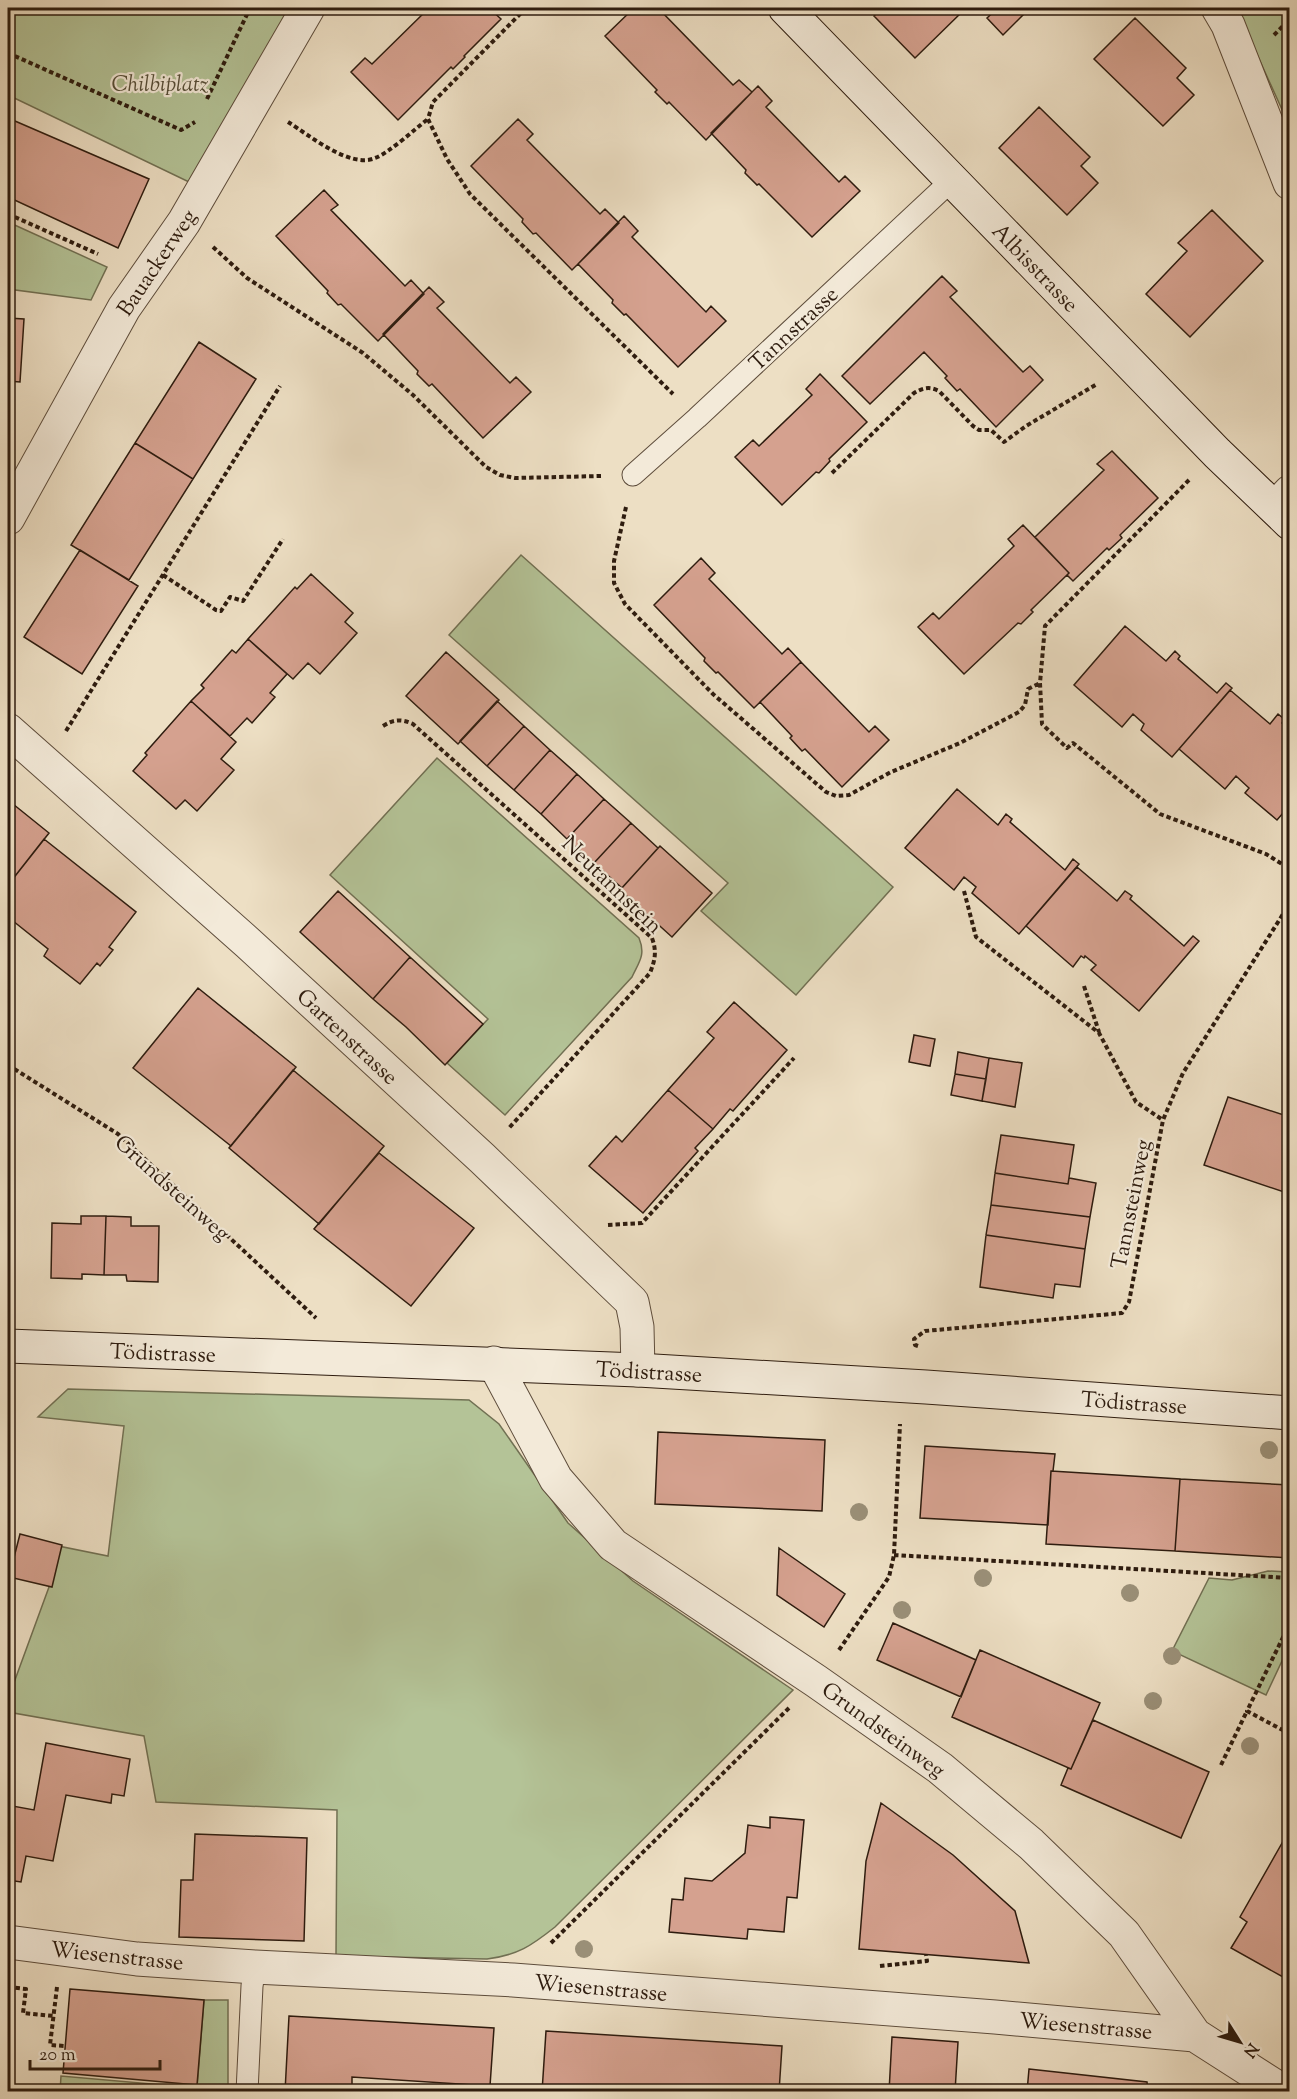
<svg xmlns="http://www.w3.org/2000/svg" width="1297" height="2099" font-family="'Sorts Mill Goudy',serif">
  <rect width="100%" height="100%" fill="#eddfc4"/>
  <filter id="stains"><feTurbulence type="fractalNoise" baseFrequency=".00333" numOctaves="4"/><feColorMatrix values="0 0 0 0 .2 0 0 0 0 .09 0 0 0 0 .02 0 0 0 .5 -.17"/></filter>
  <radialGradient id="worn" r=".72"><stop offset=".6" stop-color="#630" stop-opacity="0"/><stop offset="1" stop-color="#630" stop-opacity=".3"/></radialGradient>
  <path fill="#b4c397" stroke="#717053" stroke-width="1.5" d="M8,8H291L189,182L8,95Z
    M1236,8H1289V125Z
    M8,222L107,267L91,300L8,289Z
    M521,555L893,887L796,995L701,911L728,883L449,635Z
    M437,758L639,938C646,955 639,962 632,977L505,1115L447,1063L488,1019L330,875Z
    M68,1389L469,1400L499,1424L568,1523L633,1581L793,1690L555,1927C531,1946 518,1955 487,1959L336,1956L337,1810L156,1802L144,1736L8,1712V1699L49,1587L58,1546L108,1556L124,1426L38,1417Z
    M1268,1571L1289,1572V1646L1266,1695L1172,1651L1209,1578L1232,1580Z
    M204,2000H228V2091L60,2092L61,2076L197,2088Z"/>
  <path fill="#d5a18f" stroke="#2e1c0f" stroke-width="1.5" d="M429,8H489L501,19L464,56L465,57L453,69L451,67L398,120L351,72L365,58L372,64Z
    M634,8H663L660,10L733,85L739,80L752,92L706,140L669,102L667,104L655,92L657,90L605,36Z
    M882,8H966L915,58L874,16Z
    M998,8H1018L1024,14L1003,35L987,18Z
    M1135,18L1186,68L1177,78L1194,95L1163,126L1094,59Z
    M758,86L772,101L766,107L839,182L845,176L860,191L812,237L759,184L757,185L745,173L746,170L711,133Z
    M1039,107L1090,157L1081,166L1098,183L1067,215L999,148Z
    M8,118L149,179L118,248L8,197Z
    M518,119L533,134L527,140L600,214L605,209L619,223L572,270L536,233L533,234L522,222L523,219L471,166Z
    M324,190L338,205L331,210L405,286L411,280L424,294L378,341L341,304L338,305L327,293L328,291L276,236Z
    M1212,210L1263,261L1190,337L1146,294L1187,251L1178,243Z
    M624,216L638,231L632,237L706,312L711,306L726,321L678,367L626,314L624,315L612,303L613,300L578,264Z
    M942,276L957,291L950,297L1023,372L1030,366L1043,380L996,427L960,389L957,391L945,378L947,376L924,352L870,404L842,376Z
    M429,287L444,302L437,308L510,383L516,377L531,392L483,438L432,384L429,386L417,374L418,371L383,334Z
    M8,318L24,319L20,382L8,381Z
    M199,342L256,379L193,479L135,443Z
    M820,374L867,422L829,459L830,461L819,473L816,472L782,505L735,457L753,440L759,446L812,395L806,389Z
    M135,443L193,479L129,580L71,545Z
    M1112,451L1158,498L1120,535L1122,538L1109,550L1107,548L1073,581L1067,575L1069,573L1035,537L1104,470L1097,464Z
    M1023,525L1069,573L1031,610L1033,612L1021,624L1018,623L964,674L918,627L933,613L939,619L1014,546L1008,539Z
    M80,550L138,586L82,674L24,637Z
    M701,558L715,573L709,579L782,654L788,648L801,662L754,708L718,672L716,673L704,661L705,658L654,605Z
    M311,574L353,613L345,622L357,633L320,674L308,663L293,679L248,639L295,587L297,589Z
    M1125,626L1166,661L1175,651L1180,656L1178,659L1217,693L1226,683L1232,688L1172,757L1141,730L1144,724L1133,714L1122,727L1074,685Z
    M248,639L287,674L270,693L275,697L252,723L247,718L230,736L191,701L204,688L201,685L232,650L236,653Z
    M446,652L499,700L458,744L406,696Z
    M801,662L869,732L875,726L889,740L842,787L805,749L802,751L790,738L792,736L760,702Z
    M1230,690L1270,724L1278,714L1284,719L1282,723L1290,729V805L1277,820L1245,793L1249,788L1236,776L1225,789L1179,749Z
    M191,701L236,742L221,759L234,770L197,811L185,800L176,809L133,771L147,755L145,753Z
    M497,701L524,726L487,766L460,741Z
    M524,726L550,750L514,790L487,766Z
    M550,750L577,774L541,814L514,790Z
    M577,774L604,799L567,839L541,814Z
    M957,789L998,825L1006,814L1012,819L1010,822L1065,870L1073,859L1079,864L1019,934L972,893L976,887L964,877L954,890L905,848Z
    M604,799L631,823L594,863L567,839Z
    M8,800L49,833L8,885Z
    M631,823L658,848L622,888L594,863Z
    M44,839L136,912L109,947L113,950L100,966L97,963L80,984L44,956L48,949L8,917V885Z
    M660,846L712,893L672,937L620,890Z
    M1077,867L1117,901L1125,891L1132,896L1130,899L1184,946L1193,936L1199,941L1139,1011L1091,970L1096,965L1085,956L1084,958L1081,956L1073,967L1026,926Z
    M338,891L410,957L373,999L300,932Z
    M410,957L483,1024L445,1065L406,1027L373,999Z
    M198,988L296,1067L231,1146L133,1068Z
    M734,1002L787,1050L733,1111L730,1109L713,1129L668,1090L714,1038L707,1032Z
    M914,1035L935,1039L930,1066L909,1062Z
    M958,1052L989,1058L986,1079L955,1074Z
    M989,1058L1022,1063L1015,1107L982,1101Z
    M293,1070L384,1146L319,1224L229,1148Z
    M955,1074L986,1079L982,1101L951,1095Z
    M668,1090L713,1129L695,1148L698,1151L643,1213L589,1166L616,1136L622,1142Z
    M1228,1097L1290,1117V1194L1204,1165Z
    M1001,1135L1074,1145L1068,1184L995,1173Z
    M379,1153L474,1228L411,1306L314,1229Z
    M995,1173L1068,1184L1069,1178L1096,1183L1090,1217L991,1205Z
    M991,1205L1090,1217L1085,1249L986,1235Z
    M81,1216H106L104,1275L82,1274V1279L51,1278L52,1223L81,1224Z
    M106,1216L131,1217V1226H159L158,1282L127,1281L126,1275H104Z
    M986,1235L1085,1249L1080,1287L1055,1284L1053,1298L980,1287Z
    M658,1432L825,1440L822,1511L655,1504Z
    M925,1446L1055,1454L1053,1471H1051L1048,1525L920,1518Z
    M1051,1471L1180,1479L1175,1551L1046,1544Z
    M1180,1479L1290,1485V1558L1175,1551Z
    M20,1534L62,1545L52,1587L9,1577Z
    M779,1548L845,1594L824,1627L777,1595Z
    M893,1623L976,1660L961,1697L877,1660Z
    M980,1650L1100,1703L1071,1769L952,1717Z
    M1093,1720L1209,1772L1181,1838L1061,1785L1068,1768L1071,1769Z
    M46,1743L130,1759L124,1796L112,1794L111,1803L66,1795L53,1861L26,1856L21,1882L8,1880V1793L14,1794L12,1806L34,1810Z
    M881,1803L953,1855L1015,1911L1029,1963L859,1949L866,1861Z
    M770,1817L804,1820L797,1898L787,1897L784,1932L748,1929L747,1939L669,1932L672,1899L683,1900L685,1878L712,1881L745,1853L748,1825L770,1828Z
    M1290,1829V1966L1283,1977L1231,1948L1247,1922L1240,1917Z
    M195,1834L307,1838L304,1941L179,1937L181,1880H193Z
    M70,1989L204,2000L197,2085L63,2073Z
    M289,2016L494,2028L490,2086L352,2077V2092H285Z
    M546,2031L782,2046L779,2092H542Z
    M892,2037L958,2042L955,2092H889Z
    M1029,2069L1147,2082L1148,2092H1027Z"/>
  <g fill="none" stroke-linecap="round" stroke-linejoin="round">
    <defs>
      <path id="lane" d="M633,475L697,418L952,180
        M247,2092L252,1986L255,1967"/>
      <path id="street" d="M1218,8L1228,25L1290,183
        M1275,508L1290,492
        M8,518L124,308L184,222L308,8
        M8,730L248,943L482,1158L632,1302L637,1327L638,1370
        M494,1363L556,1479L613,1545L816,1681L940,1768L1031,1844L1124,1934L1195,2035L1284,2092
        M8,1942L137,1959L255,1967L513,1980L995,2017L1195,2035"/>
      <path id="secondary" d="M785,8L1217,453L1290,523
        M8,1346L638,1370L926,1387L1290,1413"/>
    </defs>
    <use href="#lane" stroke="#5e4d3c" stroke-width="23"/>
    <use href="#street" stroke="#5e4d3c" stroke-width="35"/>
    <use href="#secondary" stroke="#2e1c0f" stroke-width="35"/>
    <path stroke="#2e1c0f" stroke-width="4" stroke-dasharray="4.5 3" stroke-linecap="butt" d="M526,8L433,102L428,119L447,159L470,194L673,394
      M1274,35L1290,19
      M8,53L181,130L195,122
      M207,99L250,8
      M288,122C309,135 350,169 375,158C389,153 415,129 428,119
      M8,214L98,254
      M213,247L247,278L363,353L413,395L486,467L500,475L515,478L601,476
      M832,473L914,393C923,388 929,386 939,391L973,426L979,430H991L1004,442L1026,426L1097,384
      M1189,480L1045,626L1040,683L1042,724L1067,748L1073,743L1160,814L1266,854L1290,869
      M626,507L614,561V583L625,604L713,694L826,792L836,796L849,795L891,772L960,743L1019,712L1025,705L1028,689L1040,683
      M163,575L216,610L221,611L230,597L243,601L283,539
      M383,726C394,719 402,719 413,724L652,938C657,952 655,960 650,973L509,1128
      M66,731L280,386
      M964,891L976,937L1099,1033L1136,1102L1163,1120
      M1084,986L1099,1032
      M1290,1019L1285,1034L1290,1049
      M8,1065L118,1134L316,1318
      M608,1225L642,1223L794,1058
      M918,1346L915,1345L914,1339L925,1331L1122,1313L1129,1302L1163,1120L1183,1073L1290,903
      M894,1555L1290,1578
      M1290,1623L1247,1711L1290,1734
      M839,1650L889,1577L894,1555L900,1424
      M1221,1765L1247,1711
      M551,1943L789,1708
      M880,1966L927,1961L926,1955
      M8,1987L26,1989L23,2013L54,2016
      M57,1987L50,2045L65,2046"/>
    <use href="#lane" stroke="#f3ead9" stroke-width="21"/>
    <use href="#street" stroke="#f3ead9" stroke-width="33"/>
    <use href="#secondary" stroke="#f3ead9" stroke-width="33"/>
  </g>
  <g fill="#9a8f77">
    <circle cx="1269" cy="1450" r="9"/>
    <circle cx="859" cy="1512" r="9"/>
    <circle cx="983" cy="1578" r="9"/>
    <circle cx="1130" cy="1593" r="9"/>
    <circle cx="902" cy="1610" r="9"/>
    <circle cx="1172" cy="1656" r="9"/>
    <circle cx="1153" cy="1701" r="9"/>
    <circle cx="1250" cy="1746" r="9"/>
    <circle cx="584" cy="1949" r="9"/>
  </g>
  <g text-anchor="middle" stroke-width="4.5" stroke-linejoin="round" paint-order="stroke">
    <g font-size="22" font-style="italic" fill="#564e38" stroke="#f3ead9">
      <text x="160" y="91">Chilbiplatz</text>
    </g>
    <g font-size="22" fill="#2e1c0f" stroke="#f3ead9">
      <text transform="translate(156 262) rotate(-56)" y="8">Bauackerweg</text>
      <text transform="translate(1036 267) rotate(46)" y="8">Albisstrasse</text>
      <text transform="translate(793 328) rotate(-43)" y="8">Tannstrasse</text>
      <text transform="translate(613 884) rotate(44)" y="8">Neutannstein</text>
      <text transform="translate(348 1036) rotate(43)" y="8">Gartenstrasse</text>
      <text transform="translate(173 1187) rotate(42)" y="8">Grundsteinweg</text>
      <text transform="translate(1130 1204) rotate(-79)" y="8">Tannsteinweg</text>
      <text transform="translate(163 1352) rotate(2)" y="8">Tödistrasse</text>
      <text transform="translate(649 1371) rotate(3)" y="8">Tödistrasse</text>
      <text transform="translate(1134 1402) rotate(4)" y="8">Tödistrasse</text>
      <text transform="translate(884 1729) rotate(36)" y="8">Grundsteinweg</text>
      <text transform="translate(117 1955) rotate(6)" y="8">Wiesenstrasse</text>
      <text transform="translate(601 1987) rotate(5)" y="8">Wiesenstrasse</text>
      <text transform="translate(1086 2025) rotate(5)" y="8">Wiesenstrasse</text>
    </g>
  </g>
  <rect width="1297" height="2099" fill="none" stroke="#eddfc4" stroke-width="30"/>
  <rect x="9" y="9" width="1279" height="2081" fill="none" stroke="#2e1c0f" stroke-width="3"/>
  <rect x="15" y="15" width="1267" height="2069" fill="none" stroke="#2e1c0f" stroke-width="1.5"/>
  <g transform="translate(1240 2042) rotate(127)" stroke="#f3ead9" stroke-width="4.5" paint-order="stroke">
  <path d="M0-4.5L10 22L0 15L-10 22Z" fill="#2e1c0f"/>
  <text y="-9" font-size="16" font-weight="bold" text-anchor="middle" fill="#2e1c0f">N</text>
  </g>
  <path d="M30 2060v9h130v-9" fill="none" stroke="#2e1c0f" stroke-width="3"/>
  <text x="39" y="2060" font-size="18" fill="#2e1c0f" stroke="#f3ead9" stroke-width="4.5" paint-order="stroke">20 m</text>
  <rect width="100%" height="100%" filter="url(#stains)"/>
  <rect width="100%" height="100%" fill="url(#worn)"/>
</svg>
